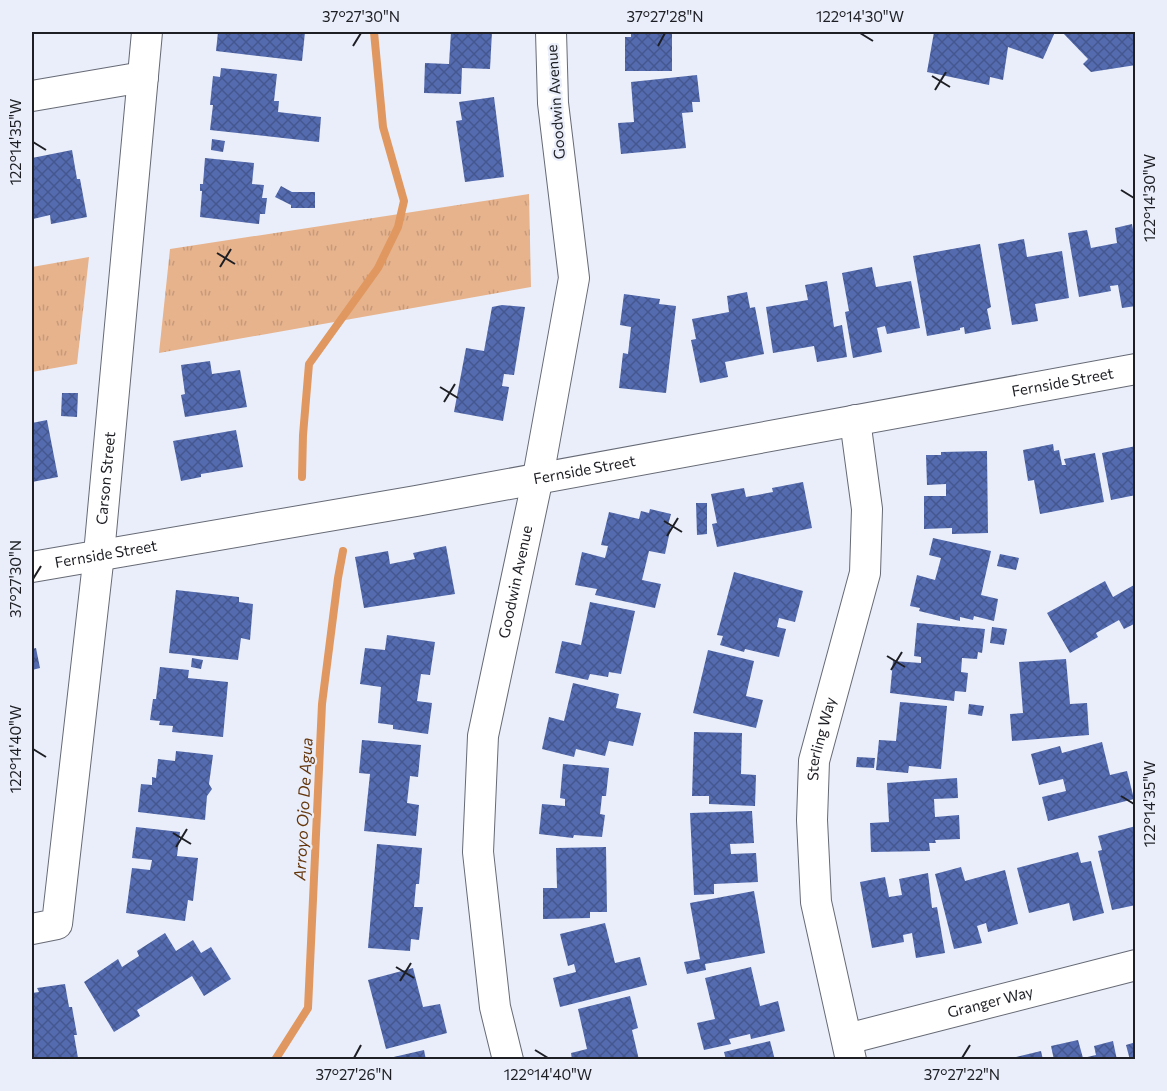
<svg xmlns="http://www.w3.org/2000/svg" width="1167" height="1091" font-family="Commissioner,sans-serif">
  <defs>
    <pattern id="grass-tufts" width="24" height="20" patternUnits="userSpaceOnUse" patternTransform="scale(1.5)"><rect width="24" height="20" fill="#e7b38d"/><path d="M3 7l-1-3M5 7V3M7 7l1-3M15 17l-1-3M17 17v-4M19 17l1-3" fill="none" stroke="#c69a7a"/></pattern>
    <pattern id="building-cross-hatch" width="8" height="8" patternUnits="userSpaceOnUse" patternTransform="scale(1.5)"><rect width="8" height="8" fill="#546bb0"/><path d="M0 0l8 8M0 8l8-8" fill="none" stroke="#45578f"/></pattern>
  </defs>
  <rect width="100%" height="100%" fill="#e9eefa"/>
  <path fill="url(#grass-tufts)" d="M529,194L531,287L159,353L170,249Z
    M89,257L77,364L32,372V267Z"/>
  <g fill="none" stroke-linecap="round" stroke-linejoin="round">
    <path stroke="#e09860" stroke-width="8" d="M302,477L303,435L309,364L378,268L398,227L404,201L383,127L374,32
      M275,1060L308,1008L322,704L338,578L343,551"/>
  </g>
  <path fill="url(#building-cross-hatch)" d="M218,32H305L302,61L216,51Z
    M451,32H492L490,69L462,68L461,94L424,93L425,63L449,64Z
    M631,32H672V71H625V37H631Z
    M934,32H1055L1043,59L1008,47L1003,80L990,77L989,85L927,72Z
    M1062,32H1136V65L1091,72L1083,64L1088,59Z
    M221,68L277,74L274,101H279L278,112L321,117L319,142L210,130L213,105H210L213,76L220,77Z
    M697,75L700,102H692L693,112L682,113L686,148L621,154L618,123L634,122L631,82Z
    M494,97L504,177L465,182L456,121L462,120L459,102Z
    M212,139L225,141L223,152L211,150Z
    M72,150L77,179H80L87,217L51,224L50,215L33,219L32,158Z
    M205,158L254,163L252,184L264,185L262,198H267L265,214H260L259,224L200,217L202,191H200V184H203Z
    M281,186L292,192H315V208H291V205L275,197Z
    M1132,224L1136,245V306L1122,308L1118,285L1110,286L1111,291L1079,297L1068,233L1087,230L1091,248L1117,243L1115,228Z
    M1024,239L1027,257L1062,251L1069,298L1035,304L1038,321L1012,325L998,244Z
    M980,244L991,307L987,309L991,329L965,334L964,327L960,328V330L927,336L913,256Z
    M872,267L876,287L911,281L920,328L887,334L885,326L877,328L882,352L853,358L845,312L849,311L842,273Z
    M827,281L834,327L842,325L847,357L817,362L814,346L773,353L766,307L808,300L805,285Z
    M747,292L750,308L755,307L764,354L725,362L728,377L700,383L691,340L696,339L692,319L729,312L727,296Z
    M624,294L660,299L659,304L676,306L666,393L619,388L623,353L628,354L631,327L620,325Z
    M502,305L525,307L514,375L504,374L502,386L509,387L503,421L454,412L466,348L484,351L492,307Z
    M210,361L212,374L240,370L247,407L185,417L181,395L185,394L181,365Z
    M62,393H78L77,417L61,416Z
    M47,420L58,477L32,482V423Z
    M236,430L243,467L201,474V477L181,481L173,441Z
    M1053,444L1054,451L1059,450L1062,465H1066L1064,459L1095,453L1104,502L1040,514L1034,480L1028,481L1023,450Z
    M1136,446V495L1111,500L1102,453Z
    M987,451L988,533L952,534V528L924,529V496H946V484L927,485L926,455H941V452Z
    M803,482L812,528L717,547L712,524L717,523L711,494L744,488L746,497L773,492L772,488Z
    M696,503H707V534L697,535Z
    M650,509L671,514L668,525L671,526L665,554L649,551L642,580L661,584L655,608L595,595L597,589L575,585L582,552L605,558L608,546L601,545L609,512L639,519L641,511L649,513Z
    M933,538L991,551L981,595L998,599L994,621L974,616L973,620L960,617V621L919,611L920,608L910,606L917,575L935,580L941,558L929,555Z
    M446,546L455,594L364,608L355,557L388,551L390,564L415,559L413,553Z
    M1000,554L1019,558L1016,570L997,566Z
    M734,572L803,591L795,622L779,618L777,627L786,629L779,657L745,649L744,652L720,645L723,636L717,635Z
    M1105,581L1113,597L1134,585L1136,623L1124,629L1119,620L1096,633L1098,637L1070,653L1047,613Z
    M176,590L239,597V602L253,604L250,640L241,638L238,660L169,653Z
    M590,602L635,611L621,674L609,672L608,677L590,674L588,680L555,673L562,641L581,645Z
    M917,623L985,629L982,653L978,652L977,659L962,658L961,672L968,673L966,692L955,691L954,701L890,693L893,661L921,663V657L914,656Z
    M992,627L1007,629L1004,645L990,643Z
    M387,635L435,642L430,675L421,674L417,701L432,703L428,734L393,729V725L378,723L381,687L360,684L365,648L385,650Z
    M36,648L40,668L32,670V649Z
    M708,650L754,661L746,696L763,700L756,728L693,713Z
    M192,658L203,660L201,669L191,667Z
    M1066,659L1070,704L1087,703L1089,735L1012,741L1010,714L1023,713L1019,662Z
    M160,667L189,670L188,678L228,682L223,737L172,732L173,726L159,725L160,721L150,720L153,699H156Z
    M573,683L619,694L616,708L641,713L633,746L609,741L605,756L576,749L574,757L542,749L549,717L564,721Z
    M900,702L947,706L941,769L909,766L908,773L876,770L879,740L896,741Z
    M969,704L984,706L982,716L968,714Z
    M694,732L742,733L741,774L756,775L755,806L709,804V796H692Z
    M362,740L421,745L418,777L410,776L407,803L419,805L416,836L364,831L370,774L359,773Z
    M1102,742L1110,775L1127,771L1134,799L1048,821L1042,797L1066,791L1063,779L1039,785L1031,754L1060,746L1062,753Z
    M176,751L213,755L209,784L212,789L207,796L205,820L138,812L141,784L152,785V777L156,778L158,759L175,761Z
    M857,757L875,758L874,768L856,767Z
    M563,764L609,768L606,796H602L600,814L605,815L602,837L574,835L573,838L539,834L542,804L565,806V799L560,798Z
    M957,778L958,798L934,799L935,817L959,815L960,839L935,840L936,843H929L930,851L871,852L870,823L889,822L887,783Z
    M752,811L754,843L730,844L731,854L756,853L758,882L714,884V894L694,895L690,813Z
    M1136,826V905L1112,910L1098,851L1102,850L1098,836Z
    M136,827L180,832L177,856L198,858L193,901L188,900L185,921L126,913L132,868L150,870L152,860L132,858Z
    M377,844L422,848L419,884H416L414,907H423L419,940L411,939L410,951L368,948Z
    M606,847L607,912H590V918L543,919V888H557L556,848Z
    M1078,852L1081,863L1091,861L1104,913L1073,921L1069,903L1029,913L1017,868Z
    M961,867L965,881L1005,870L1018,924L988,932L986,923L977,926L982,943L954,949L935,874Z
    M928,873L932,908L937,907L945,953L916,958L912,933L903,935L904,942L872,948L860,882L885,877L889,897L902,895L899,879Z
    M754,891L765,953L705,964L706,970L687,974L684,962L700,959L690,903Z
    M605,923L615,963L640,957L647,985L560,1007L553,978L576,972L574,964L568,966L560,934Z
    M165,933L176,951L193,940L201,953L211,947L231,979L204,996L192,976L137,1010L140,1016L114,1032L84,982L118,959L122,967L139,956L137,951Z
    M751,967L760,1006L778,1001L785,1031L751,1039L750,1034L729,1039L731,1044L704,1050L697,1023L715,1019L705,978Z
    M413,968L423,1007L440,1004L447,1033L386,1049L368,980Z
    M65,984L69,1007H72L77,1035H74L78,1058L32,1060V993L39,992L37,988Z
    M630,996L638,1028L632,1030L639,1060H572L571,1053L587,1049L578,1009Z
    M1078,1040L1083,1058L1096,1055L1094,1046L1113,1041L1117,1060H1054L1051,1046Z
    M770,1041L775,1060H726L724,1052Z
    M1136,1042V1060H1130L1126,1045Z
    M424,1050L426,1060H385V1059Z
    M1041,1051L1043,1060H1008V1059Z"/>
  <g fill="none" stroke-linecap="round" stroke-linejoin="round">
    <defs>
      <g id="minor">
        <path d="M32,96L143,77"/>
        <path id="s1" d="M32,567L416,501L1136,369"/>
        <path id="s2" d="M32,929L57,924L99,554L147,32"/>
        <path id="s3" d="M847,1039L1136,965"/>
        <path id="s4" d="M508,1060L495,1007L478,852L483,736L538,477L574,278L553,103L551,32"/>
        <path id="s5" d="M851,1060L816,902L812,820L814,761L865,573L867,509L855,420"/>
      </g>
    </defs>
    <use href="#minor" stroke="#666a75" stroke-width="32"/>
    <use href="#minor" stroke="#fff" stroke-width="30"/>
  </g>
  <path fill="none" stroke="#1e1f24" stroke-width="2" d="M860,33L873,41M353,46L361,33M658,46L665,33M932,76L950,87M935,90L946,72M33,142L46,150M1121,190L1134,198M217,253L235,264M220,267L231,249M440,387L458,398M444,402L455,384M664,521L682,532M667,536L678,518M33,579L41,566M887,656L905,667M891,670L902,652M33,749L46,757M1121,796L1134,804M173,833L191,844M176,847L187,829M396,967L414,978M400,981L411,963M535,1050L548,1058M354,1058L361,1045M962,1058L970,1045"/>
  <g text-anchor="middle" stroke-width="4.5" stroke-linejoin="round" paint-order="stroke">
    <g font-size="15" fill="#1e1f24" stroke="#e9eefa">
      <text transform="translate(556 102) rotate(-94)" y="5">Goodwin Avenue</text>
      <text dy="5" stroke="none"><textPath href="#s1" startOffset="1047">Fernside Street</textPath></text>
      <text dy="5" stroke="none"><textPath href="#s1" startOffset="561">Fernside Street</textPath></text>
      <text dy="5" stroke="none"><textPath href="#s2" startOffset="474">Carson Street</textPath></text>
      <text dy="5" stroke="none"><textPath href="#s1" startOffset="75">Fernside Street</textPath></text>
      <text dy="5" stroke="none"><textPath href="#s4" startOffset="484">Goodwin Avenue</textPath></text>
      <text dy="5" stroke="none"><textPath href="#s5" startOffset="326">Sterling Way</textPath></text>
      <text dy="5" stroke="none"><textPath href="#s3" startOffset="148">Granger Way</textPath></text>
    </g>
    <g font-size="16" font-style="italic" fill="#66370c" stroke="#e9eefa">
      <text transform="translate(303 809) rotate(-87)" y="6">Arroyo Ojo De Agua</text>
    </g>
  </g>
  <rect width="1167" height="1091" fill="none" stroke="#e9eefa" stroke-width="66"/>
  <rect x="33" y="33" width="1101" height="1025" fill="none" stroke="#1e1f24" stroke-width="2"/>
  <g font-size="15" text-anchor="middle" fill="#1e1f24">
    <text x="361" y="22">37°27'30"N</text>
    <text x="665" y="22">37°27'28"N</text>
    <text x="860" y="22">122°14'30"W</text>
    <text transform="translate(16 142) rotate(-90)" y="5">122°14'35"W</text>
    <text transform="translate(1150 198) rotate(-90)" y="5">122°14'30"W</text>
    <text transform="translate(16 579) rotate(-90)" y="5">37°27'30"N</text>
    <text transform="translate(16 749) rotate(-90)" y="5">122°14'40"W</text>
    <text transform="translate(1150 804) rotate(-90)" y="5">122°14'35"W</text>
    <text x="354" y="1080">37°27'26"N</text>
    <text x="548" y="1080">122°14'40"W</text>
    <text x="962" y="1080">37°27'22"N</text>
  </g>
</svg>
